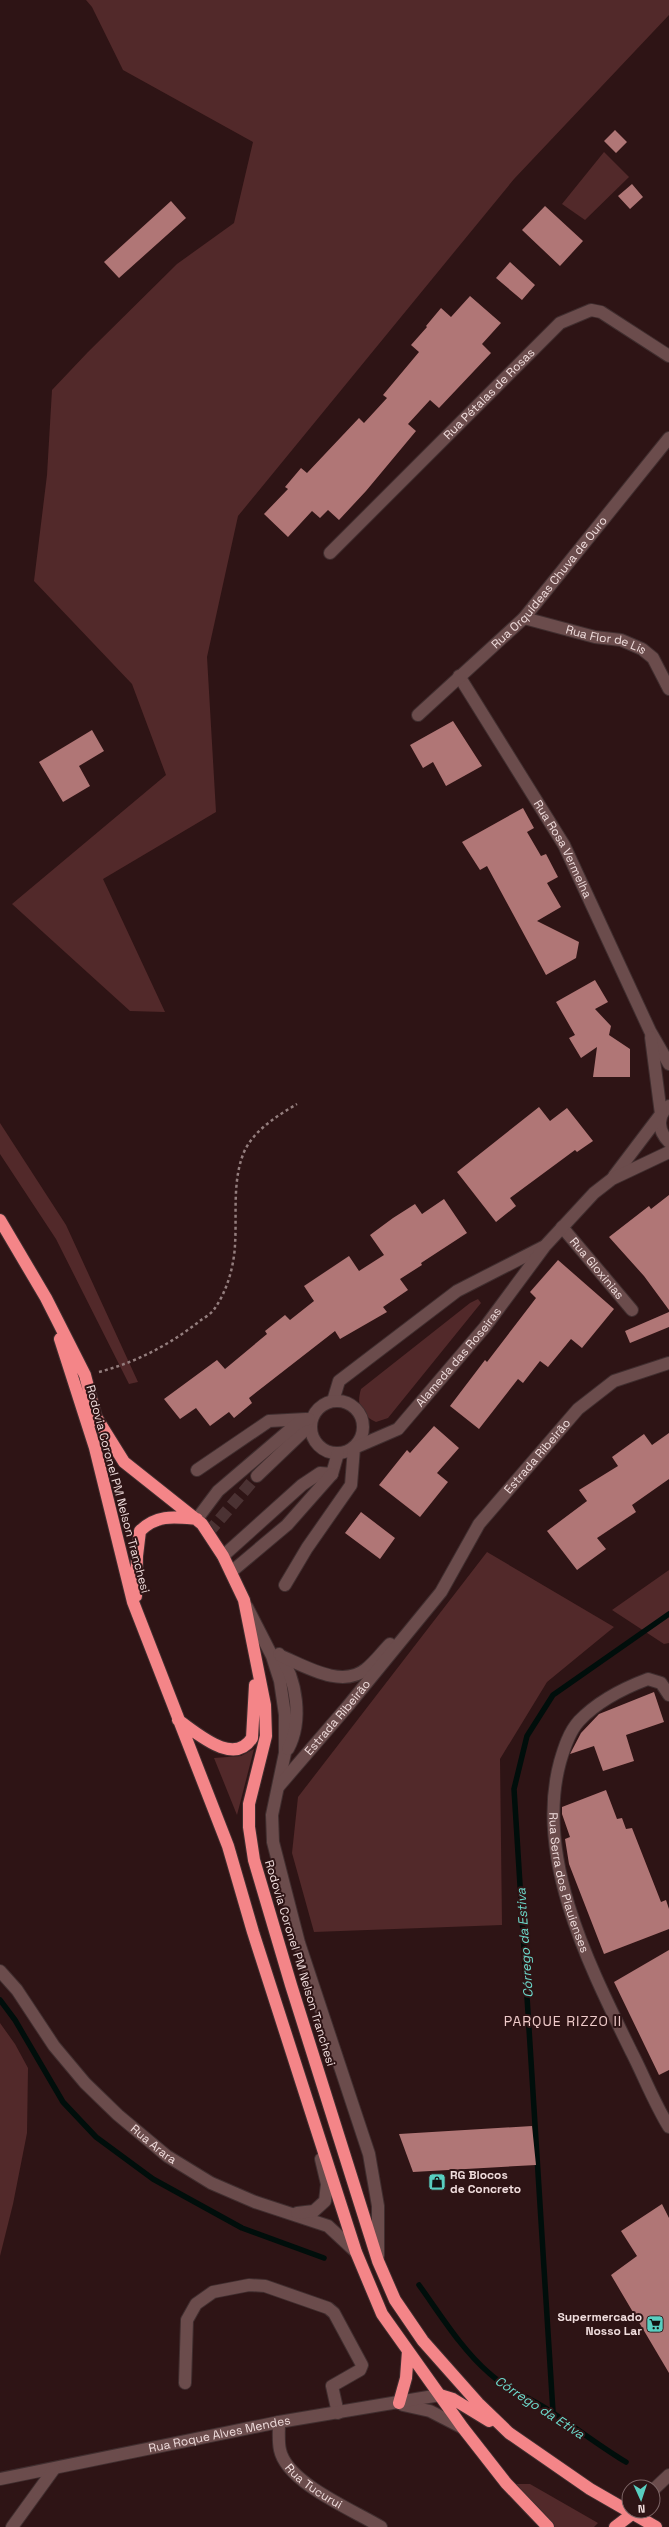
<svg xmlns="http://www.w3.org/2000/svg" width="669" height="2527" font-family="'Space Grotesk',sans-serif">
  <rect width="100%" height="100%" fill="#2e1415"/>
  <path fill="#52292a" d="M86,0H669V15L514,179L238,516L207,657L216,812L103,879L165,1012L130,1011L12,904L166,775L132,684L34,581L47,475L52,390L88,352L177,264L234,223L253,142L123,70L92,7Z
    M604,152L629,177L585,220L562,204Z
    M0,1123L66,1225L138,1382L129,1384L56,1239L0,1154Z
    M478,1299L481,1303L388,1418L376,1422C361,1415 356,1406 361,1389L470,1303Z
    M487,1552L614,1627L547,1682L500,1759L502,1925L314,1932L292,1853L298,1797Z
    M669,1570V1643L664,1644L612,1610Z
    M254,1749L237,1815L214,1758L241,1756Z
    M0,2023L15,2044L28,2068L27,2133L13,2204L0,2256Z
    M516,2484H530L598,2523L594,2527H554Z"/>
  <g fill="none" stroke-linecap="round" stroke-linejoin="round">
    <path stroke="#000e0b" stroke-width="5.5" d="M0,2000L15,2020L63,2102L96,2137L153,2179L242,2228L324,2258
      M419,2285C440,2314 462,2350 489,2373C508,2391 532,2398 553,2413C578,2429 601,2447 626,2462
      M553,2412L514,1789L527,1736L553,1695L669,1614"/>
  </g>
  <path fill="#b07676" d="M615,130L627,142L616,153L604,141Z
    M632,184L643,197L630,209L618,196Z
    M171,201L186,218L119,278L104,262Z
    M545,206L583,241L560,266L522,230Z
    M510,262L535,285L522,300L496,278Z
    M470,296L501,323L482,344L491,353L439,408L430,400L408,424L416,431L366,491L339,520L328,510L320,518L312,511L288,537L264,514L288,489L285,487L301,468L307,473L359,418L364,423L387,398L383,395L419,352L411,345L427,327L426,326L441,308L451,317Z
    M453,721L482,766L446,786L433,762L423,768L410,745Z
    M92,730L104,751L79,766L90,786L63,802L39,762Z
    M523,808L534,828L527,832L541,856L546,854L558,877L547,883L561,907L537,921L579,942L576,958L546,975L487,866L480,870L462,842Z
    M595,980L608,1002L595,1009L611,1026L609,1035L630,1049V1077H593L597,1047L581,1058L569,1038L575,1035L556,1002Z
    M539,1107L550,1121L567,1108L593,1141L577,1152L575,1150L510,1198L516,1206L496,1222L457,1172Z
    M669,1195V1310L644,1276L609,1237L649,1206L651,1209Z
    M444,1199L467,1233L421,1263L422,1265L400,1279L408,1290L383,1307L387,1312L340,1339L335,1331L249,1398L252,1403L234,1418L229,1412L210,1426L196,1408L180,1419L164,1399L217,1360L225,1369L267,1334L265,1331L285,1315L290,1320L314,1301L304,1286L349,1256L359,1271L384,1255L370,1235L393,1218L415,1204L422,1214Z
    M558,1260L614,1309L582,1348L571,1339L548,1367L540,1361L523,1383L518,1379L479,1429L450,1406L485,1360L487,1362L536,1298L530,1292Z
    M669,1312V1327L630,1343L625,1331Z
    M434,1426L459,1448L437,1473L448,1482L420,1517L379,1485L407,1450L410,1453Z
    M669,1433V1479L632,1505L636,1512L597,1538L606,1549L577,1570L547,1531L587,1501L579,1490L618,1466L612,1457L644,1434L652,1445Z
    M361,1512L395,1538L380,1559L345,1533Z
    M654,1692L664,1722L626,1735L634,1761L603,1771L594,1746L570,1754L581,1733L599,1714Z
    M606,1790L617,1819L622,1818L626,1829L632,1828L661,1902L666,1900L669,1909V1929L604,1954L569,1864L565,1839L570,1837L562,1814V1807Z
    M669,1950V2070L659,2075L614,1982Z
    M532,2126L536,2165L413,2172L399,2134Z
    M662,2204L669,2218V2373L611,2275L637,2256L621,2231Z"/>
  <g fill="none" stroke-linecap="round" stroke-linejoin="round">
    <path stroke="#4b3233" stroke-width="12" stroke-dasharray="12 6" stroke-linecap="butt" d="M208,1533L257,1476"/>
    <defs>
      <g id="minor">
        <path id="s1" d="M330,553L560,323L591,310L601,312L669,356"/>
        <path id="s2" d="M524,618L595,637L621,640L642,649L653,658L669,689"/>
        <path id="s3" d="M459,676L564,845L650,1031L669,1064"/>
        <path id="s4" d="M418,715L524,618L669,438"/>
        <path d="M669,1106C656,1116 658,1131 669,1142"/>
        <path d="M614,1176L661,1114L651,1037"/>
        <path id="s5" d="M562,1227L632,1310"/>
        <path d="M333,1401L339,1381L457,1291L543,1247"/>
        <circle cx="337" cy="1427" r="26"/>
        <path d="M197,1470L269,1421L306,1419"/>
        <path d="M257,1476L303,1432L309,1419"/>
        <path d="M197,1519L218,1491L300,1421L309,1419"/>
        <path d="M223,1556L302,1485L320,1473L332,1474L338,1453"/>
        <path d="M231,1572L287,1525L332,1474"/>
        <path id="s6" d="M285,1585L307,1548L351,1485L354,1448L398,1429L485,1327L545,1246L594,1193L612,1179L669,1152"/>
        <path d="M247,1607L272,1656L280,1681L285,1715V1753L272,1815L273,1842L299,1943L369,2154L378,2206V2256"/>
        <path d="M279,1654C297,1679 303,1721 288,1749"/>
        <path d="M281,1656C305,1666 342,1689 366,1669C375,1662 382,1652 390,1644"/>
        <path id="s7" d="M669,1695L661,1683L648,1679C624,1688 597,1702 579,1721C569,1732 564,1748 560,1762C534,1858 590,1967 631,2051C644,2076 654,2103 669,2127"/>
        <path id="s8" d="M279,1786L347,1707L441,1592L479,1524L578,1409L614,1381L669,1363"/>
        <path id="s9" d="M0,1971L17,1990L54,2046L85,2083L118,2115L167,2156L211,2183L255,2202L328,2226L356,2252"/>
        <path d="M297,2213L314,2211L325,2201L327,2184L321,2159"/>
        <path d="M185,2383L187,2320L196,2304L213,2292L249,2285L265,2286L328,2308L334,2313L362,2365L360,2370L332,2386L338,2413"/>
        <path d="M403,2405L430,2411L463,2428"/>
        <path id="s10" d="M279,2422C279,2431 278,2442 280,2450C287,2483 353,2510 381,2527"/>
        <path id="s11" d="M0,2479L279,2422L440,2395"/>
        <path d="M653,2490L669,2475"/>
        <path d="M12,2527L54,2469"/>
      </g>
      <path id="highway" d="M0,1220L46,1298L85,1375L96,1417L124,1462L202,1524L223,1556L244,1600L265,1705L266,1736L249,1804V1827L254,1860L291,1985L378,2261L395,2300L423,2341L478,2403L509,2433L590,2489L656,2527
        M60,1339L95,1448L133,1602L228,1846L253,1932L356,2252L382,2314L463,2428L506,2483L548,2527
        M136,1596L137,1556L140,1531C157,1514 175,1517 197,1519
        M178,1720C197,1733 234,1767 252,1738L255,1685
        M440,2395L453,2399L489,2421
        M399,2403L406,2378L408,2351
        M615,2527L632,2514"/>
    </defs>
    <use href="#minor" stroke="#402e2f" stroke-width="14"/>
    <use href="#highway" stroke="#402e2f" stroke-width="14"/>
    <path stroke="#937d7d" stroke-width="2.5" stroke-dasharray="3 3" stroke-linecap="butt" d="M99,1372C137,1362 171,1344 201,1320C206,1317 212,1313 215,1308C227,1291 234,1266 235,1245C237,1215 232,1181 244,1152C254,1130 277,1116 297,1104"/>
    <use href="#minor" stroke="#6b4c4c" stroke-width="12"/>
    <use href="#highway" stroke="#f48588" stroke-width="12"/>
  </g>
  <defs>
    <symbol id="shop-square" viewBox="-11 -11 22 22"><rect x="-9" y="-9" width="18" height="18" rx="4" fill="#58cec0" stroke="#2e1415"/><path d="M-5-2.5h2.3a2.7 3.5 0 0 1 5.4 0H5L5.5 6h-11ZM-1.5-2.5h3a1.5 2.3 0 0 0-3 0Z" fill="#111"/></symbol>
    <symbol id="supermarket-square" viewBox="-11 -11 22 22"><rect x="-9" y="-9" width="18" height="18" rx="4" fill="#58cec0" stroke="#2e1415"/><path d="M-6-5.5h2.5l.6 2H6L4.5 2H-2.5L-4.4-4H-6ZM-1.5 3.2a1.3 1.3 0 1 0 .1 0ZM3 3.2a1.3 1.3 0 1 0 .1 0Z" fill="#111"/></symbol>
  </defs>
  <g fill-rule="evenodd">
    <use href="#shop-square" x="427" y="2172" width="20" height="20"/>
    <use href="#supermarket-square" x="645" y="2314" width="20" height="20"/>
  </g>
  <g text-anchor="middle" stroke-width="4" stroke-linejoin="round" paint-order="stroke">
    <g font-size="12" fill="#f0dddd" stroke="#2e1415">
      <text dy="4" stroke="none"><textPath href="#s1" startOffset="225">Rua Pétalas de Rosas</textPath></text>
      <text dy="4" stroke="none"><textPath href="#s4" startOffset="187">Rua Orquídeas Chuva de Ouro</textPath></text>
      <text dy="4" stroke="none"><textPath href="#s2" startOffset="85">Rua Flor de Lis</textPath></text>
      <text dy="4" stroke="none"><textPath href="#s3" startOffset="202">Rua Rosa Vermelha</textPath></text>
      <text dy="4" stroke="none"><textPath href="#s5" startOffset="54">Rua Gloxinias</textPath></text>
      <text dy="4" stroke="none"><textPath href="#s6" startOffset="299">Alameda das Roseiras</textPath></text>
      <text dy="4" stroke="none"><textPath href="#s8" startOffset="420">Estrada Ribeirão</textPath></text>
      <text transform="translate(118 1489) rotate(75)" y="4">Rodovia Coronel PM Nelson Tranchesi</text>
      <text dy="4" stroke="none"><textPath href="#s8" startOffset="90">Estrada Ribeirão</textPath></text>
      <text dy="4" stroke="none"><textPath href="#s7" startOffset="278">Rua Serra dos Piauienses</textPath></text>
      <text transform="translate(300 1963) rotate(73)" y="4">Rodovia Coronel PM Nelson Tranchesi</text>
      <text dy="4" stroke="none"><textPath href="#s9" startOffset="233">Rua Arara</textPath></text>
      <text dy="4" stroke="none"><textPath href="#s11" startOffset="224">Rua Roque Alves Mendes</textPath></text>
      <text dy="4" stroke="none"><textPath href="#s10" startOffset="79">Rua Tucurui</textPath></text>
    </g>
    <g font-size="12" font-weight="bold" fill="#f0dddd" stroke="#2e1415" text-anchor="start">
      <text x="450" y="2179">RG Blocos<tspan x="450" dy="14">de Concreto</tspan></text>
      <text x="642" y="2321" text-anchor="end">Supermercado<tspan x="642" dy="14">Nosso Lar</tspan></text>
    </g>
    <g font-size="13" font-style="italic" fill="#6ddcce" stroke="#2e1415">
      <text transform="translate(524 1943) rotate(-94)" y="5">Córrego da Estiva</text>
      <text transform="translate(540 2407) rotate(33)" y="5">Córrego da Etiva</text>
    </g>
    <g font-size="14" letter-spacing="1" fill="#efcbca" stroke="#2e1415">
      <text x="563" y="2026">PARQUE RIZZO II</text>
    </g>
  </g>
  <g transform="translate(641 2499) rotate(177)"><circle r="19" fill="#2e1415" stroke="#7c6465"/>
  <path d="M0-3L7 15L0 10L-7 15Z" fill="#58cec0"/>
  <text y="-6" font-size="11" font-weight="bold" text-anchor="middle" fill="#f0dddd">N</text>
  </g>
</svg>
